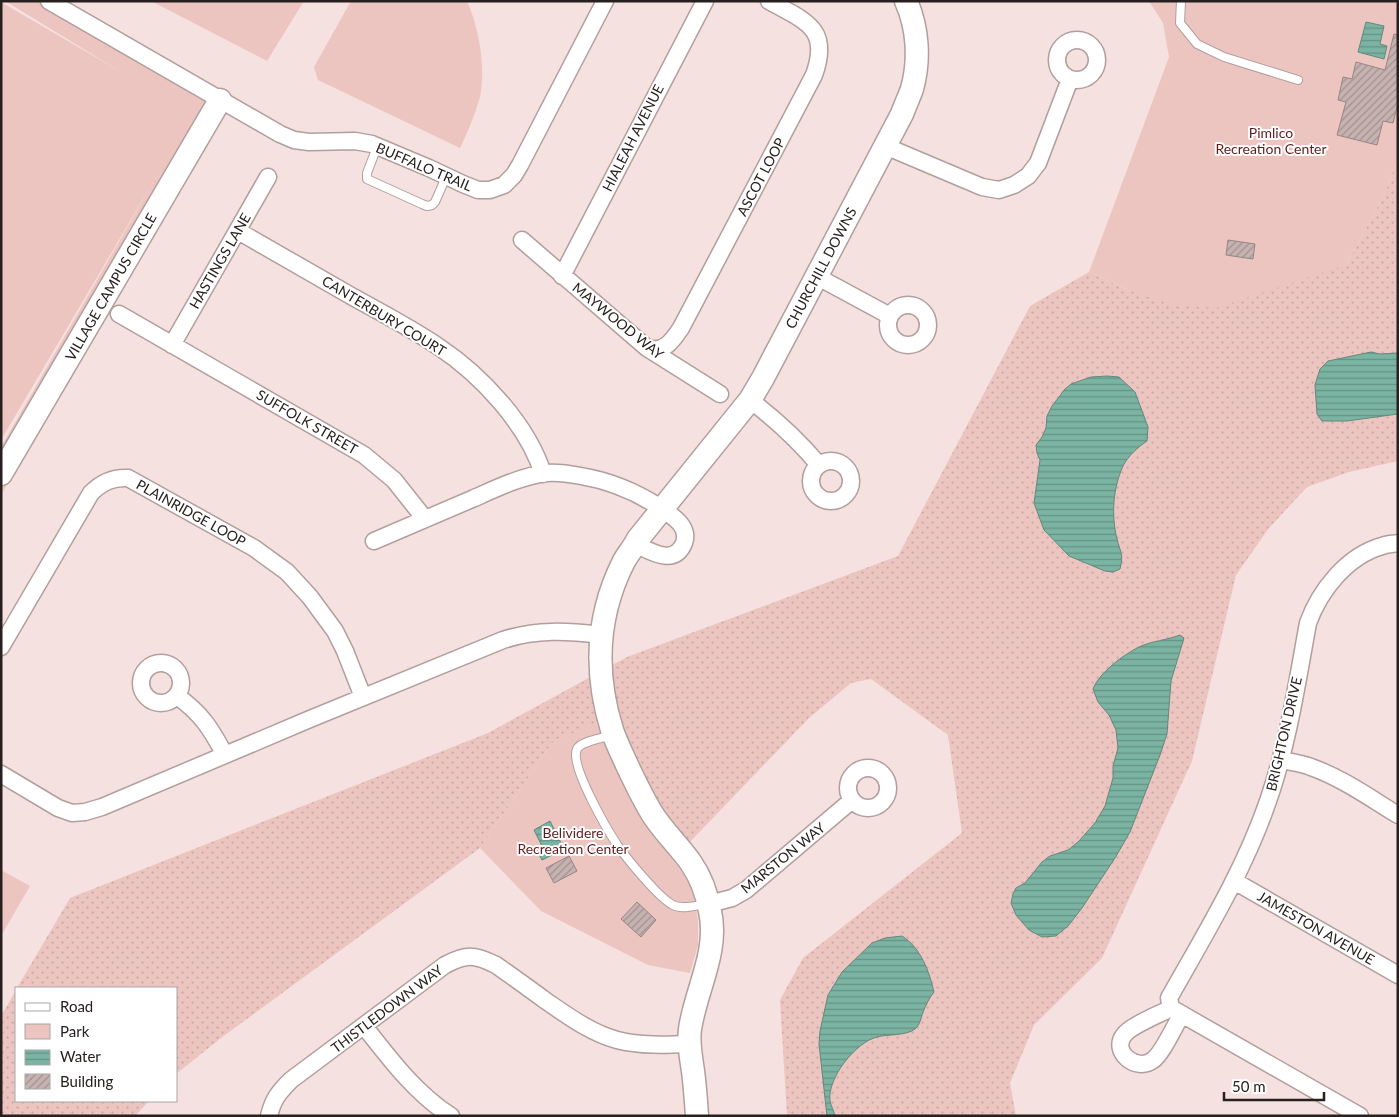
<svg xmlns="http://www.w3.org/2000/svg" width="1399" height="1117" font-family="Lato,sans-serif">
  <defs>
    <pattern id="grass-dots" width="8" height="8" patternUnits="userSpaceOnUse" patternTransform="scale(1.25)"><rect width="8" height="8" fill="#ecc5c1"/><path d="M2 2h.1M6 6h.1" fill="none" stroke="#caa9a5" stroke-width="1.8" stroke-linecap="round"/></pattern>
    <pattern id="water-rules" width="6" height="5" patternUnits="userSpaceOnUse" patternTransform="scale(1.25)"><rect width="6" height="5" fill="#7bb4a3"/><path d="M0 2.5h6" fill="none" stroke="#659284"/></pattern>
    <pattern id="building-hatch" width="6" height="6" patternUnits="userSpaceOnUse" patternTransform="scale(1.25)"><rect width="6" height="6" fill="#c6b3b1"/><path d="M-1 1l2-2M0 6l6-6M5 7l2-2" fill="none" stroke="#a1918f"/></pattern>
  </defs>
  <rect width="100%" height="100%" fill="#f5e1df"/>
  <path fill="url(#grass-dots)" d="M1398,158V461L1349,472L1307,487L1269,528L1236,575L1192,761L1102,958L1034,1025L1010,1083L1016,1116H787L780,1000L803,958L962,833L948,735L871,679L851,683L809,718L688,844L662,809L644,779L617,713L552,743L480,848L221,1038L176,1074V988H17L70,898L488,733L627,657L898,556L1030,306L1089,272L1128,290L1346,265L1384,195Z
    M16,990V1101H149L135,1116H1V1016Z"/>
  <path fill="#ecc5c1" d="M5,1H43L219,108L1,495V447L155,179L1,440V2L121,72Z
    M151,1H304L267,61Z
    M351,1H467C479,28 486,67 480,97C475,115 468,131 460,148L318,80L314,67Z
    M1149,1H1386L1398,3V158L1384,195L1346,265L1216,308L1170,304L1128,290L1089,272L1169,57L1163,23Z
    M596,722L629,796L644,821L683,874L693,892L698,921V945L690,973L648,965L541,911L480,848L552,743Z
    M1,870L30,886L1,936Z"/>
  <path fill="url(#water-rules)" stroke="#62887b" d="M1366,22L1384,26L1380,44L1387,46L1384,59L1358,52Z
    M1371,352L1380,354L1398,353V414L1347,421H1322L1317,414L1315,385L1320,369L1328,361Z
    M1107,376L1119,377L1135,392L1148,427L1147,441C1138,447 1128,456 1123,466C1113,488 1111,515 1117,539C1120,552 1124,553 1120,569L1113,572L1105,571L1069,556L1044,530L1034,503L1040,460L1037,453L1036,445L1042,437L1046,428L1047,416L1052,406L1059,397L1064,390L1071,384L1091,377Z
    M1180,635L1184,638L1171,681L1167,734L1160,755L1130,832L1115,858L1082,908L1068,926L1056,936L1042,937L1029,930L1016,915L1011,903L1013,894L1016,888L1025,883L1042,862L1050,856L1068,850L1078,842L1095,823L1105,806L1113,778V766L1118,748L1116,730L1109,715L1098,702L1093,689C1099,673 1123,655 1139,647C1152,641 1167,640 1180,635Z
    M550,821L564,849L542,860L536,849L542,846L534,830Z
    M902,936C921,948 929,971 934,992C929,998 926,1005 923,1012C921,1018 920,1025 915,1029C906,1036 888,1034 877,1037C856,1042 827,1078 830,1101C831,1106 834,1111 835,1116H827L819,1044L820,1031L828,995L842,972L872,943L885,938Z"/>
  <path fill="url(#building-hatch)" stroke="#978583" d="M1394,34L1398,35V103L1393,123L1383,121L1377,145L1337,135L1346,102L1338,100L1343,77L1352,79L1356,62L1385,70Z
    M1228,240L1255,244L1253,259L1226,255Z
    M569,856L577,871L554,883L546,868Z
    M637,902L656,920L641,937L621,919Z"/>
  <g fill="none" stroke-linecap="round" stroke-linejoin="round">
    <defs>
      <path id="lane" d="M1181,1L1180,23L1197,44L1224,57L1298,80
        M377,147L367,173V179L422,204L427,206L432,205L435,202L446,177
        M612,735C604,738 581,741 577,749C569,765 608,831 618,846C628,860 659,898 673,905C682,910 697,905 707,904"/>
      <path id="street" d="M49,1L280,134L294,140L309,142L355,141L372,144L429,168L463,184L478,190H490L504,185L514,175L520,165L605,1
        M1057 60a20 20 0 1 1 40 0a20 20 0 1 1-40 0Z
        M885,146L982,187L999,190L1014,185L1028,176L1038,163L1070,79
        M238,231C276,253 315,275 353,297C382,313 411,328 439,347C481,375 528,425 543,474
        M522,240L647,348L720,394
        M562,276L705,1
        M816,276L890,316
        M888 325a20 20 0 1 1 40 0a20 20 0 1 1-40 0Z
        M119,314L364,455L394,480L425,519
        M172,345L268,177
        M647,348C664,354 673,340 681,328L814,75C831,28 805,21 769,1
        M750,400C775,419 798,440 819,465
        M811 481a20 20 0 1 1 40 0a20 20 0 1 1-40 0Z
        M374,541C406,527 439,513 472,499C495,489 521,476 547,473C558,472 570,474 581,476C611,481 635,491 661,508C672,516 690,526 684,543C674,567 650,551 635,544
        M1,647L91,493C102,482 113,477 128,478L254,548L287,572L310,597L335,631L345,651L363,697
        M141 683a20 20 0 1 1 40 0a20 20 0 1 1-40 0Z
        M177,696C202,714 211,729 225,755
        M1281,760C1291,762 1301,763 1311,767C1342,778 1370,798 1398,815
        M848 788a20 20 0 1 1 40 0a20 20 0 1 1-40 0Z
        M1,774L58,808L72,813L85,812L102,807L310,719L503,640C537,629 567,631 601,635
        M1234,881L1398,975
        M709,904L732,898L746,890L851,801
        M1171,1008C1160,1014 1130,1026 1124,1035C1111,1051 1136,1073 1153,1060C1162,1054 1175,1025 1182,1014
        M364,1026C389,1058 416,1094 451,1116
        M269,1116C273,1099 279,1092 291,1080L445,965C466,954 474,954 496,965C513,977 530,989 546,1001C568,1016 591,1033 617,1040C641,1046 665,1045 690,1044
        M1360,1116L1171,1008L1169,998C1205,934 1244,871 1268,801C1288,744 1297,683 1308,623C1320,590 1347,556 1382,546C1387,544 1393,544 1398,543"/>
      <path id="secondary" d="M1,474L220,100
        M697,1116C696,1101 695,1086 693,1071C691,1057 688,1043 690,1029C696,989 719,952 710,911C707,895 700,876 691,863C679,846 664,832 653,815C643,799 635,782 627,765C622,754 616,742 612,730C594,672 596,616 624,561C628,554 634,547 638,539L750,400L763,378L902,114C905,106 909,97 912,89C920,60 918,28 906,1"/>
    </defs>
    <use href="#lane" stroke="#b29f9d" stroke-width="10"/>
    <use href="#street" stroke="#b29f9d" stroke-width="19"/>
    <use href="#secondary" stroke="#b29f9d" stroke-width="25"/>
    <use href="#lane" stroke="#fff" stroke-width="8"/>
    <use href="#street" stroke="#fff" stroke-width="16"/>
    <use href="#secondary" stroke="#fff" stroke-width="22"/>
  </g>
  <g text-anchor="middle" stroke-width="4" stroke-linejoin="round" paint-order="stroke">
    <g font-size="14" fill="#5e1d1d" stroke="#fff">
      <text x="1271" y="138">Pimlico<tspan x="1271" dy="16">Recreation Center</tspan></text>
      <text x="573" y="838">Belividere<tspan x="573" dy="16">Recreation Center</tspan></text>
    </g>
    <g font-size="14" fill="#27201f" stroke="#fff">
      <text transform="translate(633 138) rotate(-63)" y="5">HIALEAH AVENUE</text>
      <text transform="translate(424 167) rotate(23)" y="5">BUFFALO TRAIL</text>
      <text transform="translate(761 177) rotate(-62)" y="5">ASCOT LOOP</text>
      <text transform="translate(220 261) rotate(-60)" y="5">HASTINGS LANE</text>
      <text transform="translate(821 268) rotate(-62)" y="5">CHURCHILL DOWNS</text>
      <text transform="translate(111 287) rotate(-60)" y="5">VILLAGE CAMPUS CIRCLE</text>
      <text transform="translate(384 316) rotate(31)" y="5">CANTERBURY COURT</text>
      <text transform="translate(618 321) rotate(39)" y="5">MAYWOOD WAY</text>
      <text transform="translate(307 422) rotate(30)" y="5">SUFFOLK STREET</text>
      <text transform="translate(191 513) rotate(29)" y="5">PLAINRIDGE LOOP</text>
      <text transform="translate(1284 734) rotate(-77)" y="5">BRIGHTON DRIVE</text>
      <text transform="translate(783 858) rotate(-39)" y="5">MARSTON WAY</text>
      <text transform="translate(1316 928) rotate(30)" y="5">JAMESTON AVENUE</text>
      <text transform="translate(387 1009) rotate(-37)" y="5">THISTLEDOWN WAY</text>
    </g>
  </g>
  <rect width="1399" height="1117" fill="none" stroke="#27201f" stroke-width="5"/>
  <rect x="15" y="987" width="162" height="115" fill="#ffffff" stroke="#a9a6a5"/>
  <rect x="25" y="1003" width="25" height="8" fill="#ffffff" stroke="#a9a6a5"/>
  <text x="60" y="1012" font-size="15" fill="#27201f">Road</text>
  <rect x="25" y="1024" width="25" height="15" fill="#ecc5c1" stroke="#a9a6a5"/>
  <text x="60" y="1037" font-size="15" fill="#27201f">Park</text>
  <rect x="25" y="1050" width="25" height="15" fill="url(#water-rules)" stroke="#a9a6a5"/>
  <text x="60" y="1062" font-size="15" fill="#27201f">Water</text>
  <rect x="25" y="1074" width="25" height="15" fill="url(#building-hatch)" stroke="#a9a6a5"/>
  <text x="60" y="1087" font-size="15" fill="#27201f">Building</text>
  <path d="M1224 1092v8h100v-8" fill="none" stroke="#27201f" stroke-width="2.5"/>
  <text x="1232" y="1092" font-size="15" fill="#27201f" stroke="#ffffff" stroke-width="4" paint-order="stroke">50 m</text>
</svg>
